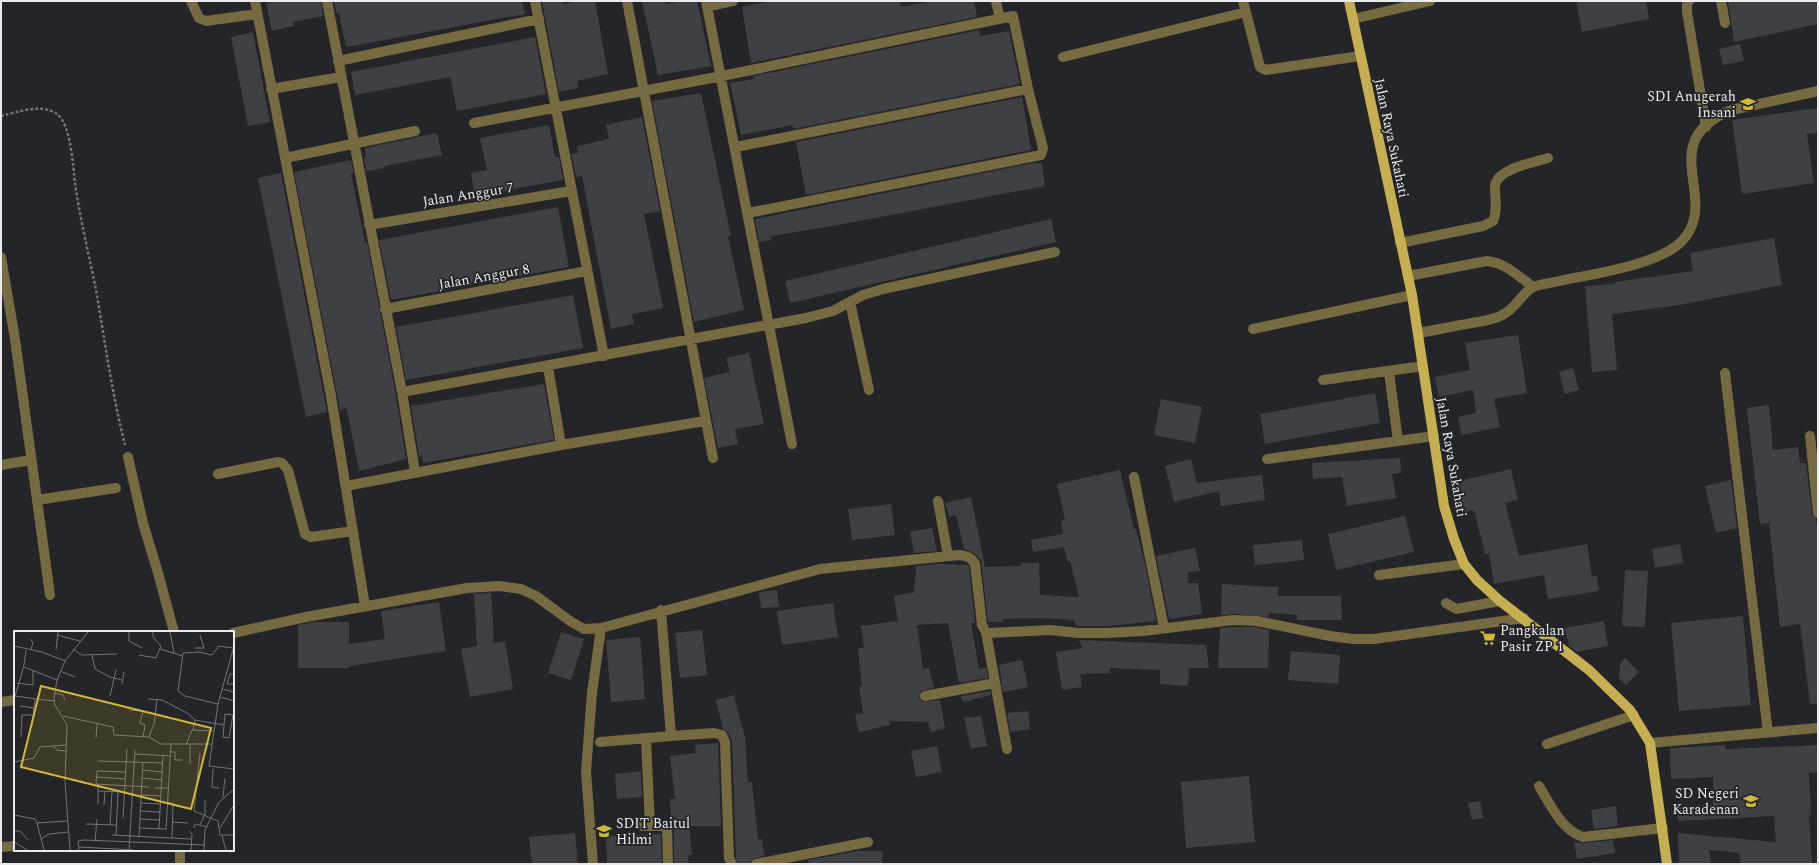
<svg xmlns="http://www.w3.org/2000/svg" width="1819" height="865" font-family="Spectral,serif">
  <rect width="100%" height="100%" fill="#242529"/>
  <path fill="#3f4044" d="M276,1H321L323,16L293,22L294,26L272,31L266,3Z
    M334,1H522L525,14L346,47L339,13H336Z
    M547,1H562L563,4L579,1H595L608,74L577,81L578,88L559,92L542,2Z
    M642,1H666V4L680,1H697L711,66L658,75Z
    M772,1H900L901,7L933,1H974L977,17L751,63L742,7Z
    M1576,1H1646L1649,19L1582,32Z
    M1728,1H1818V24L1734,42Z
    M979,30L980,36L1009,31L1020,84L794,129L793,125L741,135L730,83L754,79L753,76Z
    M253,32L270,122L248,126L231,37Z
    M535,37L546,94L457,111L450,77L355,95L351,72Z
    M1740,44L1744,61L1723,65L1719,49Z
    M701,93L731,236H728L744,310L694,322L652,101Z
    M1022,97L1031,150L806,195L796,142Z
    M1818,108V133L1807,134L1814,183L1742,194L1732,120Z
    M642,117L660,211L644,214L663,308L632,314L634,324L611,329L582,176L576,177L571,154L578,153L577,146L609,139L606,125Z
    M549,125L555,157H559L563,180L475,196L471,173L487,170L480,138Z
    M437,133L442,155L384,166L385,168L366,171L364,158L366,157L365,148Z
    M351,160L354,174H351L365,242H367L395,390L406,459L359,471L347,410L346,408L340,410L294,172Z
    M1033,163H1042L1045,186L832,226L771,236V240L759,242L755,219Z
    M281,173L327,412L306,417L258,178Z
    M558,207L569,267L391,300L379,240Z
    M1051,219L1056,242L790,303L785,281Z
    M1774,238L1782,285L1679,305L1612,314L1617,370L1592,372L1585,286L1615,284V282L1693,271L1690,253Z
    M573,295L583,348L406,380L396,327Z
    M1518,335L1527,393L1494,399L1500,427L1462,435L1458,417L1476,413L1473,390L1439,397L1435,377L1470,370L1465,343Z
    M749,353L764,424L735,429L738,444L718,448L704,378L730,372L726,358Z
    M1573,368L1579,390L1565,394L1559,372Z
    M544,384L554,440L423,463L422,456L419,457L411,406Z
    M1375,393L1380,423L1265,444L1260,414Z
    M1161,399L1202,407L1195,443L1154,435Z
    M1769,405L1773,450L1798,447L1800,463H1806L1812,514L1816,519L1818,536V704H1810L1800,624L1780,627L1769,523L1760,524L1747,408Z
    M1400,458L1401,473L1392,474L1396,498L1347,506L1342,477L1313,479L1312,463Z
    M1191,459L1197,483L1262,475L1265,500L1221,506L1219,491L1174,502L1165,466Z
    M1511,469L1518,500L1505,503L1519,556L1587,544L1592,576H1597L1599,591L1548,599L1544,575L1494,584L1489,553L1485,554L1474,510L1457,514L1450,483Z
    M1120,470L1134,529H1136L1144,559L1156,621L1107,626H1076L1074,620L1039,618L1002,619L1003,622H988L981,561L974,553L964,549L956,515L949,517L945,503L971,497L985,567L1021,566V563H1039L1040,595L1079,597L1070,561L1068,562L1064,547L1033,552L1031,540L1063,534L1061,521L1065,520L1057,484Z
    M1731,480L1737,528L1716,533L1705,486Z
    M891,504L895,535L852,540L848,509Z
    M1405,516L1414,552L1336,570L1328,534Z
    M932,528L937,551L914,553L910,532Z
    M1302,540L1304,560L1255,565L1253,545Z
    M1680,544L1683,563L1655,568L1652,549Z
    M1195,548L1200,571L1188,572V583H1198L1202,614L1169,619L1156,556Z
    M939,564L967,565V564L969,566L975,623H971L979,669L986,668L988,678L959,683L948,623L917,625L923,669L929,668L934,688L921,691L919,698L923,702L940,700L945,728L931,732L928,722L889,721L890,725L859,732L855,715L863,713L859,686H862L858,648H864L861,626L898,621L894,596L914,592L916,566Z
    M1625,570L1648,571L1645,627L1622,626Z
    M1222,584L1278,587V596H1341L1342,620H1297V615L1269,613V617L1233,614L1221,615Z
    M777,590L779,607L761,608L759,592Z
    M491,593L494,643L505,641L513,689L470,697L461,649L477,646L474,594Z
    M439,602L446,651L349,666V668H298V625L315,622H349V644L385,639L381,611Z
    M833,603L838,637L782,645L777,611Z
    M1743,616L1751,705L1679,711L1671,623Z
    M1604,621L1608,646L1577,652L1569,646L1565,628Z
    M1233,627H1256L1269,630L1268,668H1218L1220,628Z
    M702,630L707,675L680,678L675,633Z
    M561,632L584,639L571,680L548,673Z
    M640,637L645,699L611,702L606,640Z
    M1079,640L1206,645L1209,668H1189L1188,686L1160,684V670L1110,668V673L1080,674L1082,687L1062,690L1056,652L1082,648Z
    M1291,651L1340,655L1338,684L1288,680Z
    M1625,658L1639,672L1626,685L1619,678L1620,664Z
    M1022,660L1028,687L1003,692L999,665Z
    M990,691L991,695L963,702L961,696Z
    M734,695L745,738L748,783L752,782L758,840L762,839L764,856L752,859L750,864H738L736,858L732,742L728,732L723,729L716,700Z
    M1028,711L1030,729L1010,732L1007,713Z
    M981,716L987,746L971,749L964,718Z
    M718,743L721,826H689L692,854L688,855L689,864H674V826L671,821L670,799H675L670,756L696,753L695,745Z
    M1725,745L1726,749L1818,745V772L1809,773L1811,815H1809L1812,864H1741L1739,853L1709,850L1711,864H1679L1678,833L1776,842L1774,816L1678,821V806L1713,805V777L1671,779L1670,748Z
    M937,746L942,772L916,777L911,751Z
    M641,771L642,797L617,799L615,774Z
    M1249,776L1255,842L1186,848L1181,782Z
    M1480,801L1483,818L1472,820L1468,803Z
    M1616,806L1618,826L1594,829L1591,810Z
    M575,833L578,864H532L529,837Z
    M661,834L662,864H607L606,836Z
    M1613,840L1615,853L1577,859L1574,842L1584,843Z
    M857,851H883L882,864H809L808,860Z"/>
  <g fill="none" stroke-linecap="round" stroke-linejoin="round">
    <path stroke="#757579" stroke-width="2.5" stroke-dasharray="3 2" stroke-linecap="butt" d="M1,116C18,112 41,103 57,114C71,124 73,167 75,183C80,219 89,255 96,290C105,342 112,394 125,445"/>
    <path stroke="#756a40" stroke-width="10" d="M191,1L199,18L206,21L257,14
      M255,1L331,396L365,606
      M327,1L402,392L415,472
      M535,1L604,356
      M627,1L713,458
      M706,1L792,444
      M996,1L1000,19
      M1243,1L1260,67L1266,70L1360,56
      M1689,1L1687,4V12L1706,127
      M1721,1L1725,23
      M707,7L733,1
      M1353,19L1430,1
      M1063,57L1246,12
      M338,61L539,19
      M271,89L341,77
      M474,123L722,76L1013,16L1028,89L1043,148L1041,155L748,213
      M736,147L1028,89
      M285,158L415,131
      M369,225L571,191
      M1400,243L1483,226L1493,221C1498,210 1495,199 1495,188C1494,169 1533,163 1548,158
      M1,257L15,339L50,595
      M1408,276L1487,261C1506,263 1518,276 1533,287
      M850,302L869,390
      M385,309L587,271
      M1253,329L1412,295
      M1418,333C1436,330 1454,326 1472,323C1483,321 1495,320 1504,314C1516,308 1522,293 1533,287C1540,284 1552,283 1559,281C1593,274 1659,265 1682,241C1722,199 1652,141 1732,110L1818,91
      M548,367L561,445
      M1389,372L1398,441
      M1725,373L1768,733
      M1323,380L1423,366
      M402,392L806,318L833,311L863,295L883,289L1055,252
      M1810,436L1818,513
      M128,457L143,523L158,573L174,632
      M1267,459L1434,436
      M1,465L31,460
      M218,474L278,462L282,463L288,470L305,534L311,537L353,531
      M1134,477L1164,628
      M346,486L561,445L705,421
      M37,500L116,488
      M938,501L948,556
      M1379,575L1464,564
      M1446,603L1456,609L1500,601
      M661,610L671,736L714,733L722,735L725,742L729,858L732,864
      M986,632L1007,749
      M233,633L306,617L467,588L499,586L521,589L536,596L570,621L584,629L601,628L820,569L959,555C967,556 971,557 975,564L982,625L986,632L990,633L1050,630L1078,633H1107L1143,631L1233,620L1257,621L1330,636L1353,639H1374L1524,618
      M925,696L995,683
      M1,702L15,700
      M646,739L650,826
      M600,742L671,736
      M1650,743L1818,728
      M1547,744L1634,715
      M1539,786C1550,804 1562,831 1583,837L1663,828
      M642,826H667L668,864
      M1,847L15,846
      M180,850V864
      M593,864L586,772L592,693L601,628
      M756,864L868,842"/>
    <path stroke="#c6af51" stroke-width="10" d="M1349,1L1412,295L1444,506L1454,539L1464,564L1477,580L1500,601L1589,670L1630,710L1650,743L1667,864"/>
  </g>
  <defs>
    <symbol id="school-bare" viewBox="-9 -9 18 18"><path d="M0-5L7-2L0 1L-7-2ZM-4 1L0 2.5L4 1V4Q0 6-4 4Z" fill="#d3b635" stroke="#242529" stroke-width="2.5" paint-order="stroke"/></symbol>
    <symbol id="supermarket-bare" viewBox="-9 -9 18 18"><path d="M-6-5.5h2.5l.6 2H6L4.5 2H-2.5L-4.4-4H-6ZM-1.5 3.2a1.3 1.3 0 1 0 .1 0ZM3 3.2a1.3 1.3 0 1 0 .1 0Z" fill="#d3b635" stroke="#242529" stroke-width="2.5" paint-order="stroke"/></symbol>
  </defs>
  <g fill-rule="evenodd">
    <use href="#school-bare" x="1737" y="93" width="22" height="22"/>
    <use href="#supermarket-bare" x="1477" y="627" width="22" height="22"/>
    <use href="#school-bare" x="1740" y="790" width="22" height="22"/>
    <use href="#school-bare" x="593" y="820" width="22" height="22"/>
  </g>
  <g text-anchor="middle" stroke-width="3.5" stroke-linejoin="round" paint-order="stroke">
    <g font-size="14" fill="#ebebee" stroke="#242529" text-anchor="end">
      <text x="1736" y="101">SDI Anugerah<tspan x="1736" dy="16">Insani</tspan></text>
      <text x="1500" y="635" text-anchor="start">Pangkalan<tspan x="1500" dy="16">Pasir ZP 1</tspan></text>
      <text x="1739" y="798">SD Negeri<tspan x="1739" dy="16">Karadenan</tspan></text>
      <text x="616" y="828" text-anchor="start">SDIT Baitul<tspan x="616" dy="16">Hilmi</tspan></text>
    </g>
    <g font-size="14" fill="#ebebee" stroke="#242529">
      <text transform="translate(1392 138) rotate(78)" y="5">Jalan Raya Sukahati</text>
      <text transform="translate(468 194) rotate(-9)" y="5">Jalan Anggur 7</text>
      <text transform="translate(484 276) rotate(-10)" y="5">Jalan Anggur 8</text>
      <text transform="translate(1452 457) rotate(80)" y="5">Jalan Raya Sukahati</text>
    </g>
  </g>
  <g transform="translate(14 631)">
    <rect width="220" height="220" fill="#242529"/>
    <path fill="none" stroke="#747478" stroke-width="1" d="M115,1V10L128,17M156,1L160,22M43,4L66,10M16,8L19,11L17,19M0,15L28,21L51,30M220,15L204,73L195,135L220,138M181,17H190L186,4M59,18L68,24L103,23M146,18L169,25M42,19L44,1M78,24L81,38L96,46L108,49M125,24L142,27L147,15L139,6V1M10,36L43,49M46,40L61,46M220,43H216L213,53H220M3,52L19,54V39M108,53L110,41M208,58L220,61M41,62L49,64L51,69M0,65L40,70M96,65L102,39M206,66L220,70M134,68L148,69L173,82L181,89L179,99M0,69L10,34L12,19M204,73L171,65L164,60L169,22L185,21L198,24L205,15L219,17M6,75L20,77M115,79L129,80L126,92L131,94L129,106M49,85L99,96L100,104L135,106L147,113H198M181,89L210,94L211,83L219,84L215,107L209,106L210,94M18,95L21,67M7,106L8,84H19M135,106L140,93L143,69M82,107L83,93M172,114L178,99L200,100M176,114V133M40,116L43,119L52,120M156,121H161V129H168M186,122L180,180L204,190L206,204H220M121,123L156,125M84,130L149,132M0,131L20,127L26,116L52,114M199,138L198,156L205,157M128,139L148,141M112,141L83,140L82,153L135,156M83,146L112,148M128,147L148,149M141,157H154M84,160L111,161M127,164L147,165M209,166L211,147M153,171L159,173L158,207M127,172L146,173M84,173V153M90,174L91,161M126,180L146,181M0,184L21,188L23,192M109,187L113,118M126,188L145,189M158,191L174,192M72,193L102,194M96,194L98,161M186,194L191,183V169M125,197L152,198L157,113M180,197L181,193L193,196M206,197L220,174M145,198L149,125M0,200H6L14,209M175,200L178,203L177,219M98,204L177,208M102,204L104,161M125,205L129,131M208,205L212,219M27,208L35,203L54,201M81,210L83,188M0,211L13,219M65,216L120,219M30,219L23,192L53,190M56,219L51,151L53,94L41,74L40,67L43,49L51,30L74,1M65,219L64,210L70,209L191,214M115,219L121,119M190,219L191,199L205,171L220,158"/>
    <path fill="#d3b635" fill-opacity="0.15" stroke="#d3b635" stroke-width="2" d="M27,55L197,97L177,178L7,136Z"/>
    <rect width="220" height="220" fill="none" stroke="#ebebee" stroke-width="2"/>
  </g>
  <rect width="1819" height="865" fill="none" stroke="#ebebee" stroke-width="4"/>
</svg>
